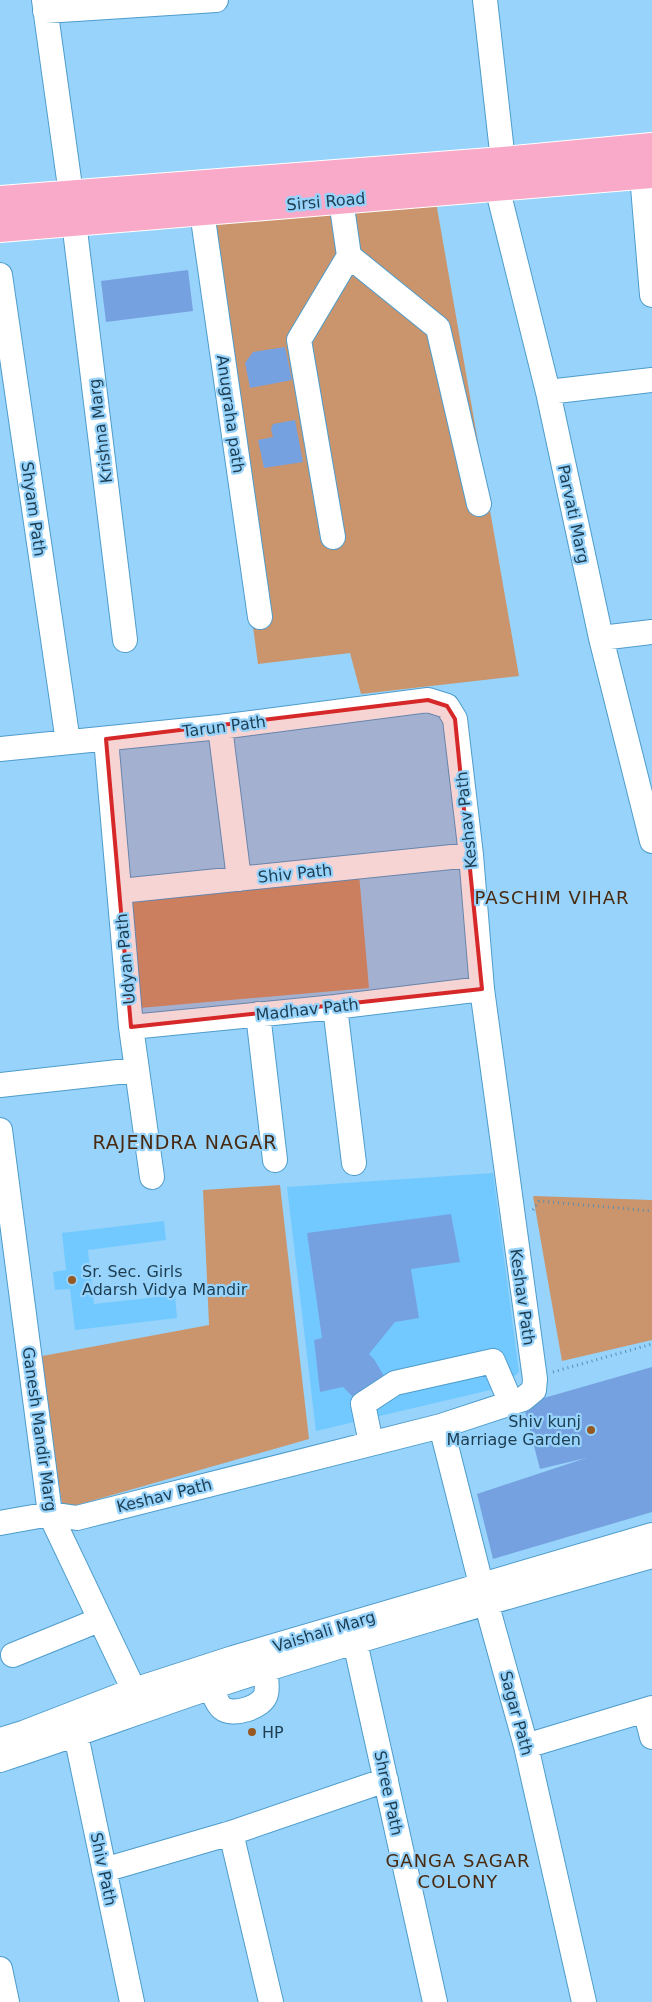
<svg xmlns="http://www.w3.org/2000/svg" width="652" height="2002" font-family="'DejaVu Sans',sans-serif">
  <rect width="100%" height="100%" fill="#97d3fb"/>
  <path fill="#72c9ff" d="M493,1173L519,1372L503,1387L316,1431L287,1187Z
    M164,1221L166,1240L88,1250L94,1304L175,1295L177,1318L75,1330L70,1289L55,1290L53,1272L66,1270L62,1233Z"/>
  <path fill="#ca956d" d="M436,202L519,676L361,694L350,653L258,664L199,224Z
    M359,874L369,988L140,1008L131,897Z
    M280,1185L309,1439L63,1509L37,1357L209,1325L203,1190Z
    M533,1196L652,1200V1340L562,1361Z"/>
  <path fill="#76a1e0" d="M188,270L193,311L106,322L101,281Z
    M285,347L292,380L250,388L245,363L253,352Z
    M295,420L303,462L264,468L258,440L273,437L271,429L273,424Z
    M451,1214L460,1262L411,1269L419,1318L395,1322L369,1354L374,1359L384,1376L368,1398L353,1397L343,1387L320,1392L314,1340L322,1338L307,1233Z
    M652,1367V1512L493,1559L477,1494L586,1458L540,1469L523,1404Z"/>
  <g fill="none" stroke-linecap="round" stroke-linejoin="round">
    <defs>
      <path id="minor" d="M44,0L71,194
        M485,0L503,161
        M45,11L216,0
        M642,175L652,295
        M497,187L548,392L601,638L652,841
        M341,200L349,256L438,328L479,504
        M202,212L260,617
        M74,222L125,640
        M0,275L68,742
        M548,392L652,380
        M333,537L299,340L349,256
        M601,638L652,632
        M220,727L239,879
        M106,739L131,1027L152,1177
        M0,749L220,727L428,700L447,706L455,719L471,855L482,989L535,1379L534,1390L523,1399L441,1426L77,1518L50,1514L0,1523
        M120,891L471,855
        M335,1007L354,1163
        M258,1014L275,1160
        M131,1027L335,1007L482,989
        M0,1085L136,1070
        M0,1130L50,1514L140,1703
        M441,1426L481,1584L526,1746L584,2002
        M371,1443L363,1404L395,1383L493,1361L511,1403
        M355,1642L435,2002
        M13,1655L99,1620
        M211,1687C214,1694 216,1703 222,1708C233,1717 263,1707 266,1694C268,1687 266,1677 265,1670
        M645,1710L652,1737
        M76,1735L132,2002
        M0,1740L23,1733L134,1690L233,1658L652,1535
        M526,1746L652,1708
        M0,1760C80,1734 159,1704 239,1678C376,1634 514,1595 652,1556
        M231,1833L271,2002
        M104,1870L231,1833L386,1780
        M0,1969L7,2002"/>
      <path id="major" d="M0,200L503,161L652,147
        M0,228L652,174"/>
    </defs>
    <use href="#minor" stroke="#4e9ccb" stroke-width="26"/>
    <use href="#major" stroke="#fff" stroke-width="30"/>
    <path stroke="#5e8dac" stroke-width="3" stroke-dasharray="1 4" stroke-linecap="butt" d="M533,1210L539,1201L652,1211
      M553,1372L652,1344"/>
    <use href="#minor" stroke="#fff" stroke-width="24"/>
    <use href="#major" stroke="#f8aac8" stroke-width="28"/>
  </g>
  <path fill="#d62828" fill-opacity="0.2" stroke="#d62828" stroke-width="4" stroke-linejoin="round" d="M428,700L447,706L455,719L482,989L131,1027L106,739Z"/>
  <g fill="#985821" stroke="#97d3fb" stroke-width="2">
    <circle cx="72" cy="1280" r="5"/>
    <circle cx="591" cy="1430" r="5"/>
    <circle cx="252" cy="1732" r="5"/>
  </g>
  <g text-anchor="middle" stroke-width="4.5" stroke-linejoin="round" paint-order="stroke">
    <g font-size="16" fill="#1d3d51" stroke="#97d3fb">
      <text transform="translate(326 201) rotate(-5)" y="6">Sirsi Road</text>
      <text transform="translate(231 414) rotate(82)" y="6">Anugraha path</text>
      <text transform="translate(100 431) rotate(-97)" y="6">Krishna Marg</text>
      <text transform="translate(34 509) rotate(82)" y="6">Shyam Path</text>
      <text transform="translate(574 514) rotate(78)" y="6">Parvati Marg</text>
      <text transform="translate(224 726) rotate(-7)" y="6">Tarun Path</text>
      <text transform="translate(466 820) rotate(-96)" y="6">Keshav Path</text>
      <text transform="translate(295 873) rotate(-6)" y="6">Shiv Path</text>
      <text transform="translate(125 959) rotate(-95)" y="6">Udyan Path</text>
      <text transform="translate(307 1009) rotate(-6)" y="6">Madhav Path</text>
      <text transform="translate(523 1297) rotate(82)" y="6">Keshav Path</text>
      <text transform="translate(40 1429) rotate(82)" y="6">Ganesh Mandir Marg</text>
      <text transform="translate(164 1495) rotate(-14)" y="6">Keshav Path</text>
      <text transform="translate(324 1631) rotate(-17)" y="6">Vaishali Marg</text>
      <text transform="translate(517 1713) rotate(75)" y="6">Sagar Path</text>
      <text transform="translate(389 1793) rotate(78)" y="6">Shree Path</text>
      <text transform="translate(104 1869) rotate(78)" y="6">Shiv Path</text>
    </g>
    <g font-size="16" fill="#1d3d51" stroke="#97d3fb" text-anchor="start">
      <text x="82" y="1277">Sr. Sec. Girls<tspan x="82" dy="18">Adarsh Vidya Mandir</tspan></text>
      <text x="581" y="1427" text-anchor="end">Shiv kunj<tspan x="581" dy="18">Marriage Garden</tspan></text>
      <text x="262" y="1738">HP</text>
    </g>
    <g font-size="18" letter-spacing="1" fill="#492a10" stroke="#97d3fb">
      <text x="552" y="904">PASCHIM VIHAR</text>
      <text x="458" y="1867">GANGA SAGAR<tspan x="458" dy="21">COLONY</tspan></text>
    </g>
    <g font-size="19" letter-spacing="1" fill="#492a10" stroke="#97d3fb">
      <text x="185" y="1149">RAJENDRA NAGAR</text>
    </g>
  </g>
</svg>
